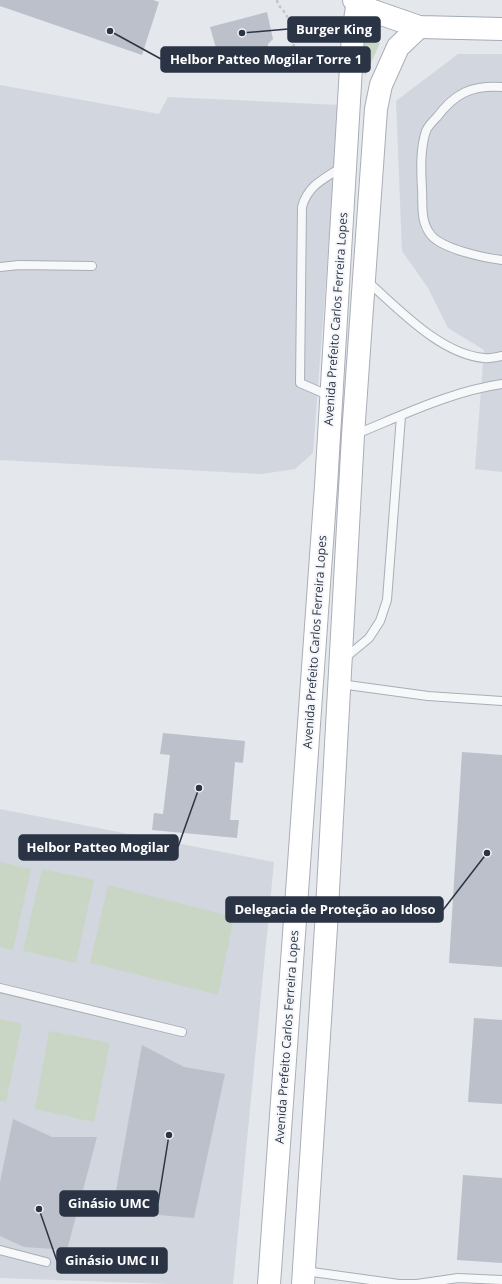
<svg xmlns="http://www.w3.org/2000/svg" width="502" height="1284" font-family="'Open Sans',sans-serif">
  <rect width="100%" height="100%" fill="#e4e7ec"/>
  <path fill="#d2d6de" d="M458,54H502V472L475,469L484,350L448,328L428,288L402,251L396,101Z
    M0,85L159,114L168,97L339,105L313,453L295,469L262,474L0,460Z
    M0,809L274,862L233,1284H168L0,1278Z"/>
  <path fill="#c9d6c5" d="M360,37L380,43L365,76Z
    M0,862L31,869L13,950L0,947Z
    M42,869L94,880L76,963L23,951Z
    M108,885L234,917L218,995L90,963Z
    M0,1019L22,1024L6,1102L0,1101Z
    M49,1031L110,1043L94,1122L35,1109Z"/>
  <path fill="#bbc0ca" d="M0,0H153L159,2L142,55L0,6Z
    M267,12L273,39L268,44L267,56L255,62L252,51L220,62L210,27Z
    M163,733L245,741L243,763L235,762L230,820H239L237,838L152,830L154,813L163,814L170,755L160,754Z
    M462,752L502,755V967L449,963Z
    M474,1018L502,1020V1104L468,1102Z
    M142,1045L184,1067L225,1074L194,1218L147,1214L115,1196Z
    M13,1119L52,1137H97L67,1250L24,1247L0,1236V1182Z
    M463,1175L502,1178V1263L457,1260Z"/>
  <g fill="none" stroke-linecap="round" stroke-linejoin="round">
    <defs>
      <path id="service" d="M502,87C472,85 455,93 437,117C433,121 428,126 426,131C420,149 421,171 422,189C423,206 420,221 431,235C442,249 485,258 502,260
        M0,267L19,265L92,266
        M367,281C399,309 440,354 484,358C489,359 496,357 502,356
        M330,396L300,383L302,207C308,185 324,179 342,167
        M354,435C401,416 452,391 502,384
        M345,658L369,638L380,621L387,600L401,416
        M340,684L428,696L502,701
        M0,988L182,1032
        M0,1250L46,1262
        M305,1271L399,1284H417L458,1278L502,1280"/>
      <path id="secondary" d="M269,1284L326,486L353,34L358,0
        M303,1284L326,927L353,435L376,109L381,85L398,47L419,27"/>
      <path id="primary" d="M354,0L357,4L373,11L419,27L502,29"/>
    </defs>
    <use href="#service" stroke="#a9aeb7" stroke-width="10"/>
    <use href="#secondary" stroke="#a9aeb7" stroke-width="24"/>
    <use href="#primary" stroke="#a3abb8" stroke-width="24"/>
    <path stroke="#c2c5cb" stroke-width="2.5" stroke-dasharray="3 3" stroke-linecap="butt" d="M277,0C278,7 284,10 287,16C292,31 294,47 296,63L329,68"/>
    <use href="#service" stroke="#f7f8fa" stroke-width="8"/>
    <use href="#secondary" stroke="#fff" stroke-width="22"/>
    <use href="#primary" stroke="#fff" stroke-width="22"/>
  </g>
  <g text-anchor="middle" stroke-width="4" stroke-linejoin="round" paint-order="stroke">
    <g font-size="12" fill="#2b3445" stroke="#f4f6f9">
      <text transform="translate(336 319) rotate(-86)" y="4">Avenida Prefeito Carlos Ferreira Lopes</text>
      <text transform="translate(315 642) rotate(-86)" y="4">Avenida Prefeito Carlos Ferreira Lopes</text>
      <text transform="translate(287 1037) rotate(-86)" y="4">Avenida Prefeito Carlos Ferreira Lopes</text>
    </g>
  </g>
  <path fill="none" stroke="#2b3445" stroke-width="1.5" d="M242 33L288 29M110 31L161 59M199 788L178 847M487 853L443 910M169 1135L158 1203M39 1209L57 1261"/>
  <g fill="#2b3445" stroke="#f4f6f9" stroke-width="1.5">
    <circle cx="242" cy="33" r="4"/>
    <circle cx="110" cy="31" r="4"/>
    <circle cx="199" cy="788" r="4"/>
    <circle cx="487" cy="853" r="4"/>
    <circle cx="169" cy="1135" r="4"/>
    <circle cx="39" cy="1209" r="4"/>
  </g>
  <g fill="#2b3445" stroke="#2b3445" stroke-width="1.5">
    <rect x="288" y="17" width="92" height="25" rx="4"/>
    <rect x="161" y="47" width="209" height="25" rx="4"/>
    <rect x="19" y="835" width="159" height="25" rx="4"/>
    <rect x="226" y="897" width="217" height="25" rx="4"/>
    <rect x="60" y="1191" width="98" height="25" rx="4"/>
    <rect x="57" y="1248" width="110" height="25" rx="4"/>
  </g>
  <g font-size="13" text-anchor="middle" font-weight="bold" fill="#fff">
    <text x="334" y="34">Burger King</text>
    <text x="266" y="64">Helbor Patteo Mogilar Torre 1</text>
    <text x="98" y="852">Helbor Patteo Mogilar</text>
    <text x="335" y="914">Delegacia de Proteção ao Idoso</text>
    <text x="109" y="1208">Ginásio UMC</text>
    <text x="112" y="1265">Ginásio UMC II</text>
  </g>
</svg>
